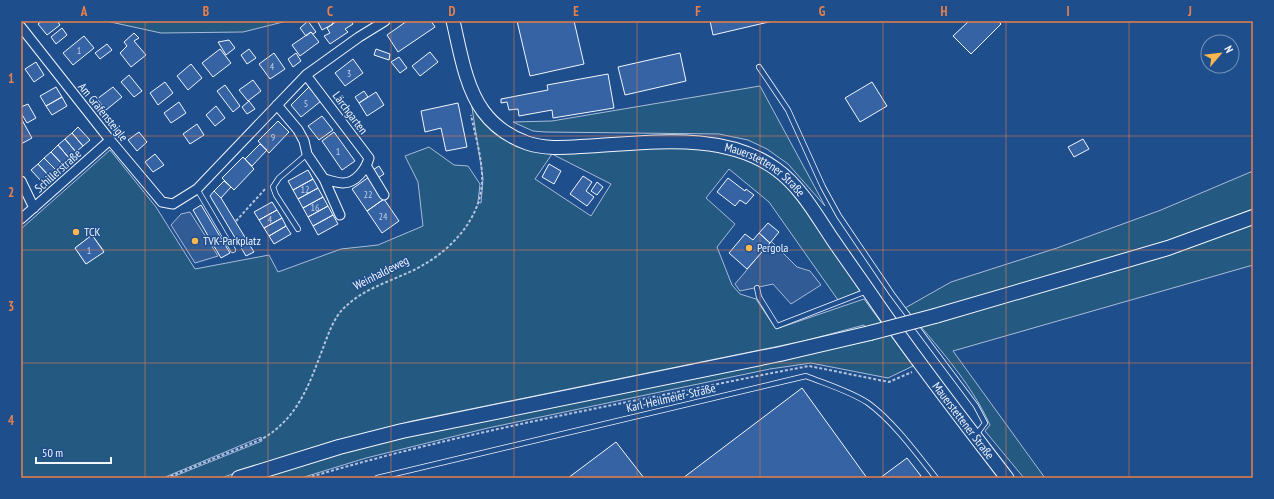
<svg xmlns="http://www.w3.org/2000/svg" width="1274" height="499" font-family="'PT Sans Narrow',sans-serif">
  <rect width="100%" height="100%" fill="#1f4e8c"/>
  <path fill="#245a82" stroke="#a8bbd7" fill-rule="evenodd" d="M106,21H287L243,32L161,33Z
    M760,86L825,206L788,164L767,149L748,140L719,134L545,132L533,131L513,122L552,121Z
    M471,101L510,141L713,149L762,164L788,185L808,213L860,291L838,300L769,202L729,169L706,198L735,224L717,247L732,285L740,294L756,299L776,329L864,299L913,366L888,378L811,363L770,369L488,428L366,458L301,478H256L341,452L400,437L873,340L864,325L804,341L412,421L264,463L221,478H170L262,441L261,437L163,478H21V229L110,150L156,207L195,269L269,255L278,272L341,249L378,245L423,226L418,182L405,156L429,147L454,165L468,166L480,184L478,202L481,203L483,179ZM552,154L611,184L591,216L535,179ZM92,235L104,251L86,264L75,248Z
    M1253,171V209L1222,221L1253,222V265L953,351L1045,478H1024L985,431L990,425C970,381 936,345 905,308L951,282L1057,248L1161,210Z"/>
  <path fill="#305b95" stroke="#a8bbd7" d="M190,212L218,256L195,263L171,225L181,214Z
    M771,241L797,267L810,271L821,285L791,304L773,284L740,291L735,284Z"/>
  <path fill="#3563a3" stroke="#f2f6ff" d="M42,21H57L60,25L47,35L38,24Z
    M308,21L316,32L313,34L311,32L306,36L300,28Z
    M322,21H332L333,24L322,30L318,22Z
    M337,21H351L353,24L345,29L348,32L330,44L324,36L330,33L327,28Z
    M407,21H431L435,27L398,52L387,35Z
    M517,21H574L584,64L530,76Z
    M710,21H773L713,35Z
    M969,21H998L1001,24L971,54L953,36Z
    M62,28L67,35L56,44L51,37Z
    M311,32L319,42L300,56L292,45Z
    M134,33L139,38L134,41L146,55L131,67L120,53L127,46L124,42Z
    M84,36L94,48L73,65L63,53Z
    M229,40L235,48L226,55L218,42Z
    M107,44L112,50L100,59L95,53Z
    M220,49L231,63L213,77L202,63Z
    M249,49L256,58L247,64L241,55Z
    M376,49L390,54L389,60L374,55Z
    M430,52L438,62L420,76L412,66Z
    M274,53L285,69L270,79L259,64Z
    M296,53L301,61L293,67L288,59Z
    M680,53L686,81L625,95L618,67Z
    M399,57L407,68L400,73L391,62Z
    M353,59L363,73L345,86L335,73Z
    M36,62L44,75L34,82L25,69Z
    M191,64L202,78L188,90L177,76Z
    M608,74L614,108L553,118L552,110L519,116L518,109L509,110L507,102L501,103V99L548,90L547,85Z
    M129,75L142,91L134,97L121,82Z
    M253,80L261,91L248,101L239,90Z
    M165,82L173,93L158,105L150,93Z
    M872,82L887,106L860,122L845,98Z
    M225,85L240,106L233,112L217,91Z
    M56,87L62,97L46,106L40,96Z
    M113,87L122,97L106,110L97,99Z
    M309,87L321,101L301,117L291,105Z
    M364,91L368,97L359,103L355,97Z
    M376,92L384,105L367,116L359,103Z
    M62,97L67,106L52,115L46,106Z
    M249,101L255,109L247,114L242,107Z
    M179,102L186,113L171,123L164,113Z
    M458,103L467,147L446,151L441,128L425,132L421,111Z
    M28,104L36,118L27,123L21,113V107Z
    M216,106L225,118L215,126L206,115Z
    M322,116L333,130L319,140L308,126Z
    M22,120L32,138L21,144V121Z
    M278,121L289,132L269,153L258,141Z
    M197,124L204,135L190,144L183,134Z
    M78,127L90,140L83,146L72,133Z
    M139,132L147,142L137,151L128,140Z
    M334,132L355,161L342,170L322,141Z
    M72,133L83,146L76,152L65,139Z
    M65,139L76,152L69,158L58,145Z
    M1083,139L1089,149L1074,157L1068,147Z
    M260,144L267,150L252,166L245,159Z
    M58,145L69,158L62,164L51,152Z
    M51,152L62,164L56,170L44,158Z
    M155,154L164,165L153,172L145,162Z
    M243,157L254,169L234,190L222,178Z
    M44,158L56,170L49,176L38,164Z
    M38,164L49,176L42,182L31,170Z
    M549,164L561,171L554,184L542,177Z
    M379,166L384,174L378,178L373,170Z
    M308,170L313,179L293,190L288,181Z
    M583,176L592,182L586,191L594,197L587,206L570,194Z
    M369,177L384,199L367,211L352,189Z
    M728,178L745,191L746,189L754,195L746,204L740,200L735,206L717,192Z
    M313,179L318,188L298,199L293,190Z
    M224,181L231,187L221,198L214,191Z
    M597,182L603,187L597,195L591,191Z
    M318,188L323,197L303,208L298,199Z
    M214,191L221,198L254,252L246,256L210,196Z
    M323,197L328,206L308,217L303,208Z
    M384,199L399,221L382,233L367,211Z
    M272,202L277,210L259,220L254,212Z
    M201,205L230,253L221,258L193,210Z
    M328,206L333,215L313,226L308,217Z
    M277,210L282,218L264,228L259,220Z
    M333,215L338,224L318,235L313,226Z
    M282,218L286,226L269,236L264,228Z
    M768,223L779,232L770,243L759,233Z
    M286,226L291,234L274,244L269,236Z
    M759,233L770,243L747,269L729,253L745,234L753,240Z
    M92,235L104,252L86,264L75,248Z
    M802,388L867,478H683Z
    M616,442L644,478H568Z
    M907,458L921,476L918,478H880Z"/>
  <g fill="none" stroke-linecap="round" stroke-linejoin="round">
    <defs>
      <path id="lane" d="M759,67L788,110L823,187L839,216L892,294L976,406L985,423L976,435
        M197,189L233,250
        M298,229L276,195L273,187L279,178L307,154
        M757,288L759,297L777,326L867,291
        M377,478L806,376C826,384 850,391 868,403C893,421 917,454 936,478"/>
      <path id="street" d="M21,27L110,140L162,202L173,204L197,189L306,75L359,37L385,21
        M277,105L298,130L304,141L307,154L324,179C329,180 337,183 343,183C356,183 366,169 369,158L306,75
        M367,167L384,195
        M324,179L340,215
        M21,181L34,208
        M21,219L110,140"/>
      <g id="secondary">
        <path id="s1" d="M453,21C460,50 465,86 483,111C494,126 510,137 527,143C547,150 570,147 590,146C650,143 724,131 776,169C801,187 816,215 833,240C846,259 859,277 872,296C914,358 961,418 1007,478"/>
      </g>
      <path id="primary" d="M935,316L1168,248L1253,217
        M239,478L339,447L402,431L780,354L870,333"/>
    </defs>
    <use href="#lane" stroke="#f2f6ff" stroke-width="6"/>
    <use href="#street" stroke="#f2f6ff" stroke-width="11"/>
    <use href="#secondary" stroke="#f2f6ff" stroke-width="15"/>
    <use href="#primary" stroke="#f2f6ff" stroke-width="16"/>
    <path stroke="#b3c4dc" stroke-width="2" stroke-dasharray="3 2" stroke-linecap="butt" d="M236,221L266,188
      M166,478L262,439C298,418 309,385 323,348C328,335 334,317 344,308C364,288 392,281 416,269C449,252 481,220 482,181C483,161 475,135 471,115
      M307,478C460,432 616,405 772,373L809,366L889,382L912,372"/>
    <use href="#lane" stroke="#1f4e8c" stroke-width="4.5"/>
    <use href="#street" stroke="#1f4e8c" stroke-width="9"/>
    <use href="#secondary" stroke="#1f4e8c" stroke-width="13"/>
    <use href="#primary" stroke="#1f4e8c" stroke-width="14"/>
    <defs>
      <path id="primary-bridge" d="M870,333L935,316"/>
    </defs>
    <use href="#primary-bridge" stroke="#f2f6ff" stroke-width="16" stroke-linecap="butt"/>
    <use href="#primary-bridge" stroke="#1f4e8c" stroke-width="14"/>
  </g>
  <path fill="none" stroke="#ea8049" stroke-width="1" stroke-opacity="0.55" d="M145,21V478M268,21V478M391,21V478M514,21V478M637,21V478M760,21V478M883,21V478M1006,21V478M1129,21V478M21,136H1253M21,250H1253M21,363H1253"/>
  <g fill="#ffb74d" stroke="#1f4e8c" stroke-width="1.5">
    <circle cx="76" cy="232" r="4"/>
    <circle cx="195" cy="241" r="4"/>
    <circle cx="749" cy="248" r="4"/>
  </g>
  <g text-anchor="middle" stroke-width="3" stroke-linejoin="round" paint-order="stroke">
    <g font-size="10" fill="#c3d1e8">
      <text x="79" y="54">1</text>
      <text x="272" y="70">4</text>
      <text x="349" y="77">3</text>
      <text x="306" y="107">5</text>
      <text x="273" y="141">9</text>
      <text x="338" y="155">1</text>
      <text x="305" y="193">12</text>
      <text x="368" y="198">22</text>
      <text x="315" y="211">16</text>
      <text x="383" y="220">24</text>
      <text x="270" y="223">4</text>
      <text x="89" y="254">1</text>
    </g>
    <g font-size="12" fill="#f2f6ff" stroke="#1f4e8c">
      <text transform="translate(103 112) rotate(51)" y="4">Am Grafensteigle</text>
      <text transform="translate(350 113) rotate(53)" y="4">Lärchgarten</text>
      <text transform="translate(58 171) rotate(-42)" y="4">Schillerstraße</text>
      <text dy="4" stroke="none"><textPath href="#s1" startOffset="396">Mauerstettener Straße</textPath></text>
      <text transform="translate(381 273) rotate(-27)" y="4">Weinhaldeweg</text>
      <text transform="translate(671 398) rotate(-13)" y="4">Karl-Heilmeier-Straße</text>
      <text dy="4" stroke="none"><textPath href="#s1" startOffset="720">Mauerstettener Straße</textPath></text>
    </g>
    <g font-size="12" fill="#f2f6ff" stroke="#1f4e8c" text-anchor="start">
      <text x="84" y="236">TCK</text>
      <text x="203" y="245">TVK-Parkplatz</text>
      <text x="757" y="252">Pergola</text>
    </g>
  </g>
  <rect width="1274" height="499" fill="none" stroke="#1f4e8c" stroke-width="44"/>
  <g transform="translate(1220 54) rotate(62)"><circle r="19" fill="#1f4e8c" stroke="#7391ba"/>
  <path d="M0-3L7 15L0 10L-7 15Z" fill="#ffb74d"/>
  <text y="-6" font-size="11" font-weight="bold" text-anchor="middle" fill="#f2f6ff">N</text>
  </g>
  <path d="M36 457v6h75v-6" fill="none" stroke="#f2f6ff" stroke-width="2"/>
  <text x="42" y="457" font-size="12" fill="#f2f6ff" stroke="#1f4e8c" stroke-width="3" paint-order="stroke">50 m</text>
  <rect x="22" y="22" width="1230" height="455" fill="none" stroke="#ea8049" stroke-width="1.5"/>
  <g font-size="13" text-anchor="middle" font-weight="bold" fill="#ea8049">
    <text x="84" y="16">A</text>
    <text x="206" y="16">B</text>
    <text x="330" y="16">C</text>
    <text x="452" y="16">D</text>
    <text x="576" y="16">E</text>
    <text x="698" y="16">F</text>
    <text x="822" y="16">G</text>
    <text x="944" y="16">H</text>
    <text x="1068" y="16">I</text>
    <text x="1190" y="16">J</text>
    <text x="11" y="83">1</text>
    <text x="11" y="197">2</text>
    <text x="11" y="311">3</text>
    <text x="11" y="425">4</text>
  </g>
</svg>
